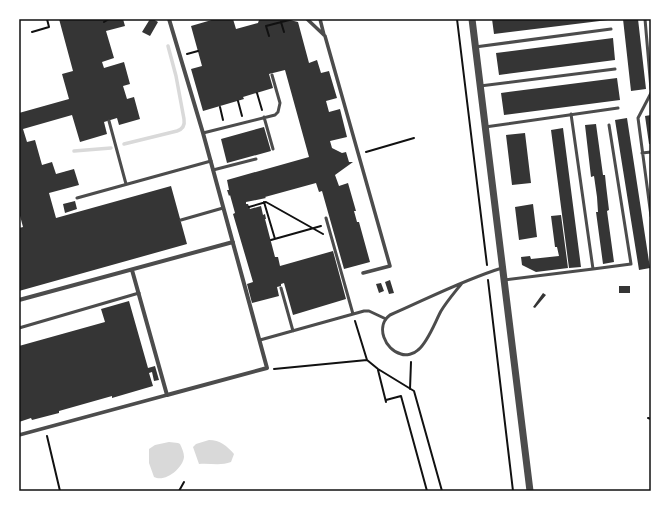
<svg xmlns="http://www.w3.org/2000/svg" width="670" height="510" font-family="Manrope,sans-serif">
  <rect width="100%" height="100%" fill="#fff"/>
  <path fill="#d9d9d9" d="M209,440C220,440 227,446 234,454L231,462C221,466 210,463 199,464L193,447L196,444Z
    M169,442L178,443L180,444C182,448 184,453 184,457C183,468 165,483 154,477L149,463V449L155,445Z"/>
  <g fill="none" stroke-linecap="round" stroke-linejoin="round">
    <path stroke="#d9d9d9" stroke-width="3.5" d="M124,144L177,131C183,129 185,125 184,119L176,76L168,46
      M74,151L111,148"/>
  </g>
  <path fill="#353535" d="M59,19H123L125,26L106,31L114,58L102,62L104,68L124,62L130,84L123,86L127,99L134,97L140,119L119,125L117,118L104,122L107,134L80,142L72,115L23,129L27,142L35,140L42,165L52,162L56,174L74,169L79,185L49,193L56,218L171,186L187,244L19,291V228L23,227L19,212V113L69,99L62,74L73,71Z
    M150,19H153L158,22L150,36L142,32Z
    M215,19H233L236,29L258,23L259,20L286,19L298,22L309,63L317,60L321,73L329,71L337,98L326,101L329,112L340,109L347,137L330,141L332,148L342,153L346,152L349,162H353L335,175L339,186L348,183L356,211H354L357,222H359L370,262L344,269L322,191L319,192L316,183L265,197L266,198L246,202V204H248L250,209L261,206L263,215L265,214L266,219H265L275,257H278L280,266L333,251L346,299L293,315L284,283L281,284V286L277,287L279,296L252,303L247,284L253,282L233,214L235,213L230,195L229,196L227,190H229L227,180L309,157L285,70L269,74L273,88L243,97L244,99L203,111L191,69L202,66L191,26Z
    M492,19H607L608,20L494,34Z
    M623,19H638L646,89L631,91Z
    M613,38L615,60L499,75L496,53Z
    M617,78L620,100L504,115L501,93Z
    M651,115V144H649L645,116Z
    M627,118L650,268L639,270L615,120Z
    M596,124L603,175H605L606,185L609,210L607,211L614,262L603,264L596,212H598L597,197L594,176L591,177L585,125Z
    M264,127L271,151L227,163L221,139Z
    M563,128L581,267L569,268L551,130Z
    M525,133L531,183L512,185L506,135Z
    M75,201L77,209L65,213L63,204Z
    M533,204L537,237L519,240L515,207Z
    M561,215L568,268L536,272L522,265L521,257L530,256L531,259L559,256L557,247H555L551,216Z
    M390,280L394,293L389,294L385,282Z
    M381,283L384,291L379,293L376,284Z
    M619,286H630V293H619Z
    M543,293L546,295L535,308L533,307Z
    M129,301L148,368L155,366L159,380L154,381L152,372L149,373L153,386L112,398V396L59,411V413L32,420L31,418L19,422V346L105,322L101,309Z"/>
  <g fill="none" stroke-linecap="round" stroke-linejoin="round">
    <path stroke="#111" stroke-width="2" d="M457,19L487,265
      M104,22L109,19
      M281,22L284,32
      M32,32L49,27L47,19
      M269,36L266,26L293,19
      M187,54L198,51
      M257,93L262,110
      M238,101L242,116
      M220,107L223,120
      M366,152L414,138
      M264,202L275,239
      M249,207L266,202L323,234
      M271,240L321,226
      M488,280L513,491
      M355,321L367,360
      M274,369L367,360L378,369L414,391L442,491
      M378,370L386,402
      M410,389L411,362
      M386,400L401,396L427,491
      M648,418L651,419
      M47,436L60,491
      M179,491L184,482"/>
    <path stroke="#4c4c4c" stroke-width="3" d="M645,19L651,89
      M475,47L611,29
      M480,86L615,69
      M651,93L638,118L651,216
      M264,117L273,149
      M109,121L126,184
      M485,127L618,108
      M203,133L275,115L278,112L280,103L272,75
      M642,153L651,152
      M213,170L256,159
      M77,198L211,161
      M326,218L353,314
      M181,220L223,208
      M593,269L631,264L609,125
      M504,280L593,269L571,114
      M462,283C455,292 447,301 441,311C435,322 428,342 418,350C414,354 406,356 401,354C385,350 375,326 390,315C427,299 463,280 502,268
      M281,288L293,331
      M19,328L139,293
      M260,340L364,311H369L386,319"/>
    <path stroke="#4c4c4c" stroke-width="3.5" d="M307,19L325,36L390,266L363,273
      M320,19L324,35
      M19,435L167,395"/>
    <path stroke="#4c4c4c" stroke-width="4" d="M132,270L167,395L267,368L203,133L169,19
      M19,300L233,242"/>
    <path stroke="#4c4c4c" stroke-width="7" d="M472,19L530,491"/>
  </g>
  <rect width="670" height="510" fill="none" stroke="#ffffff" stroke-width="40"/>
  <rect x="20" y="20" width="630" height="470" fill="none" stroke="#111" stroke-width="1.5"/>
</svg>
